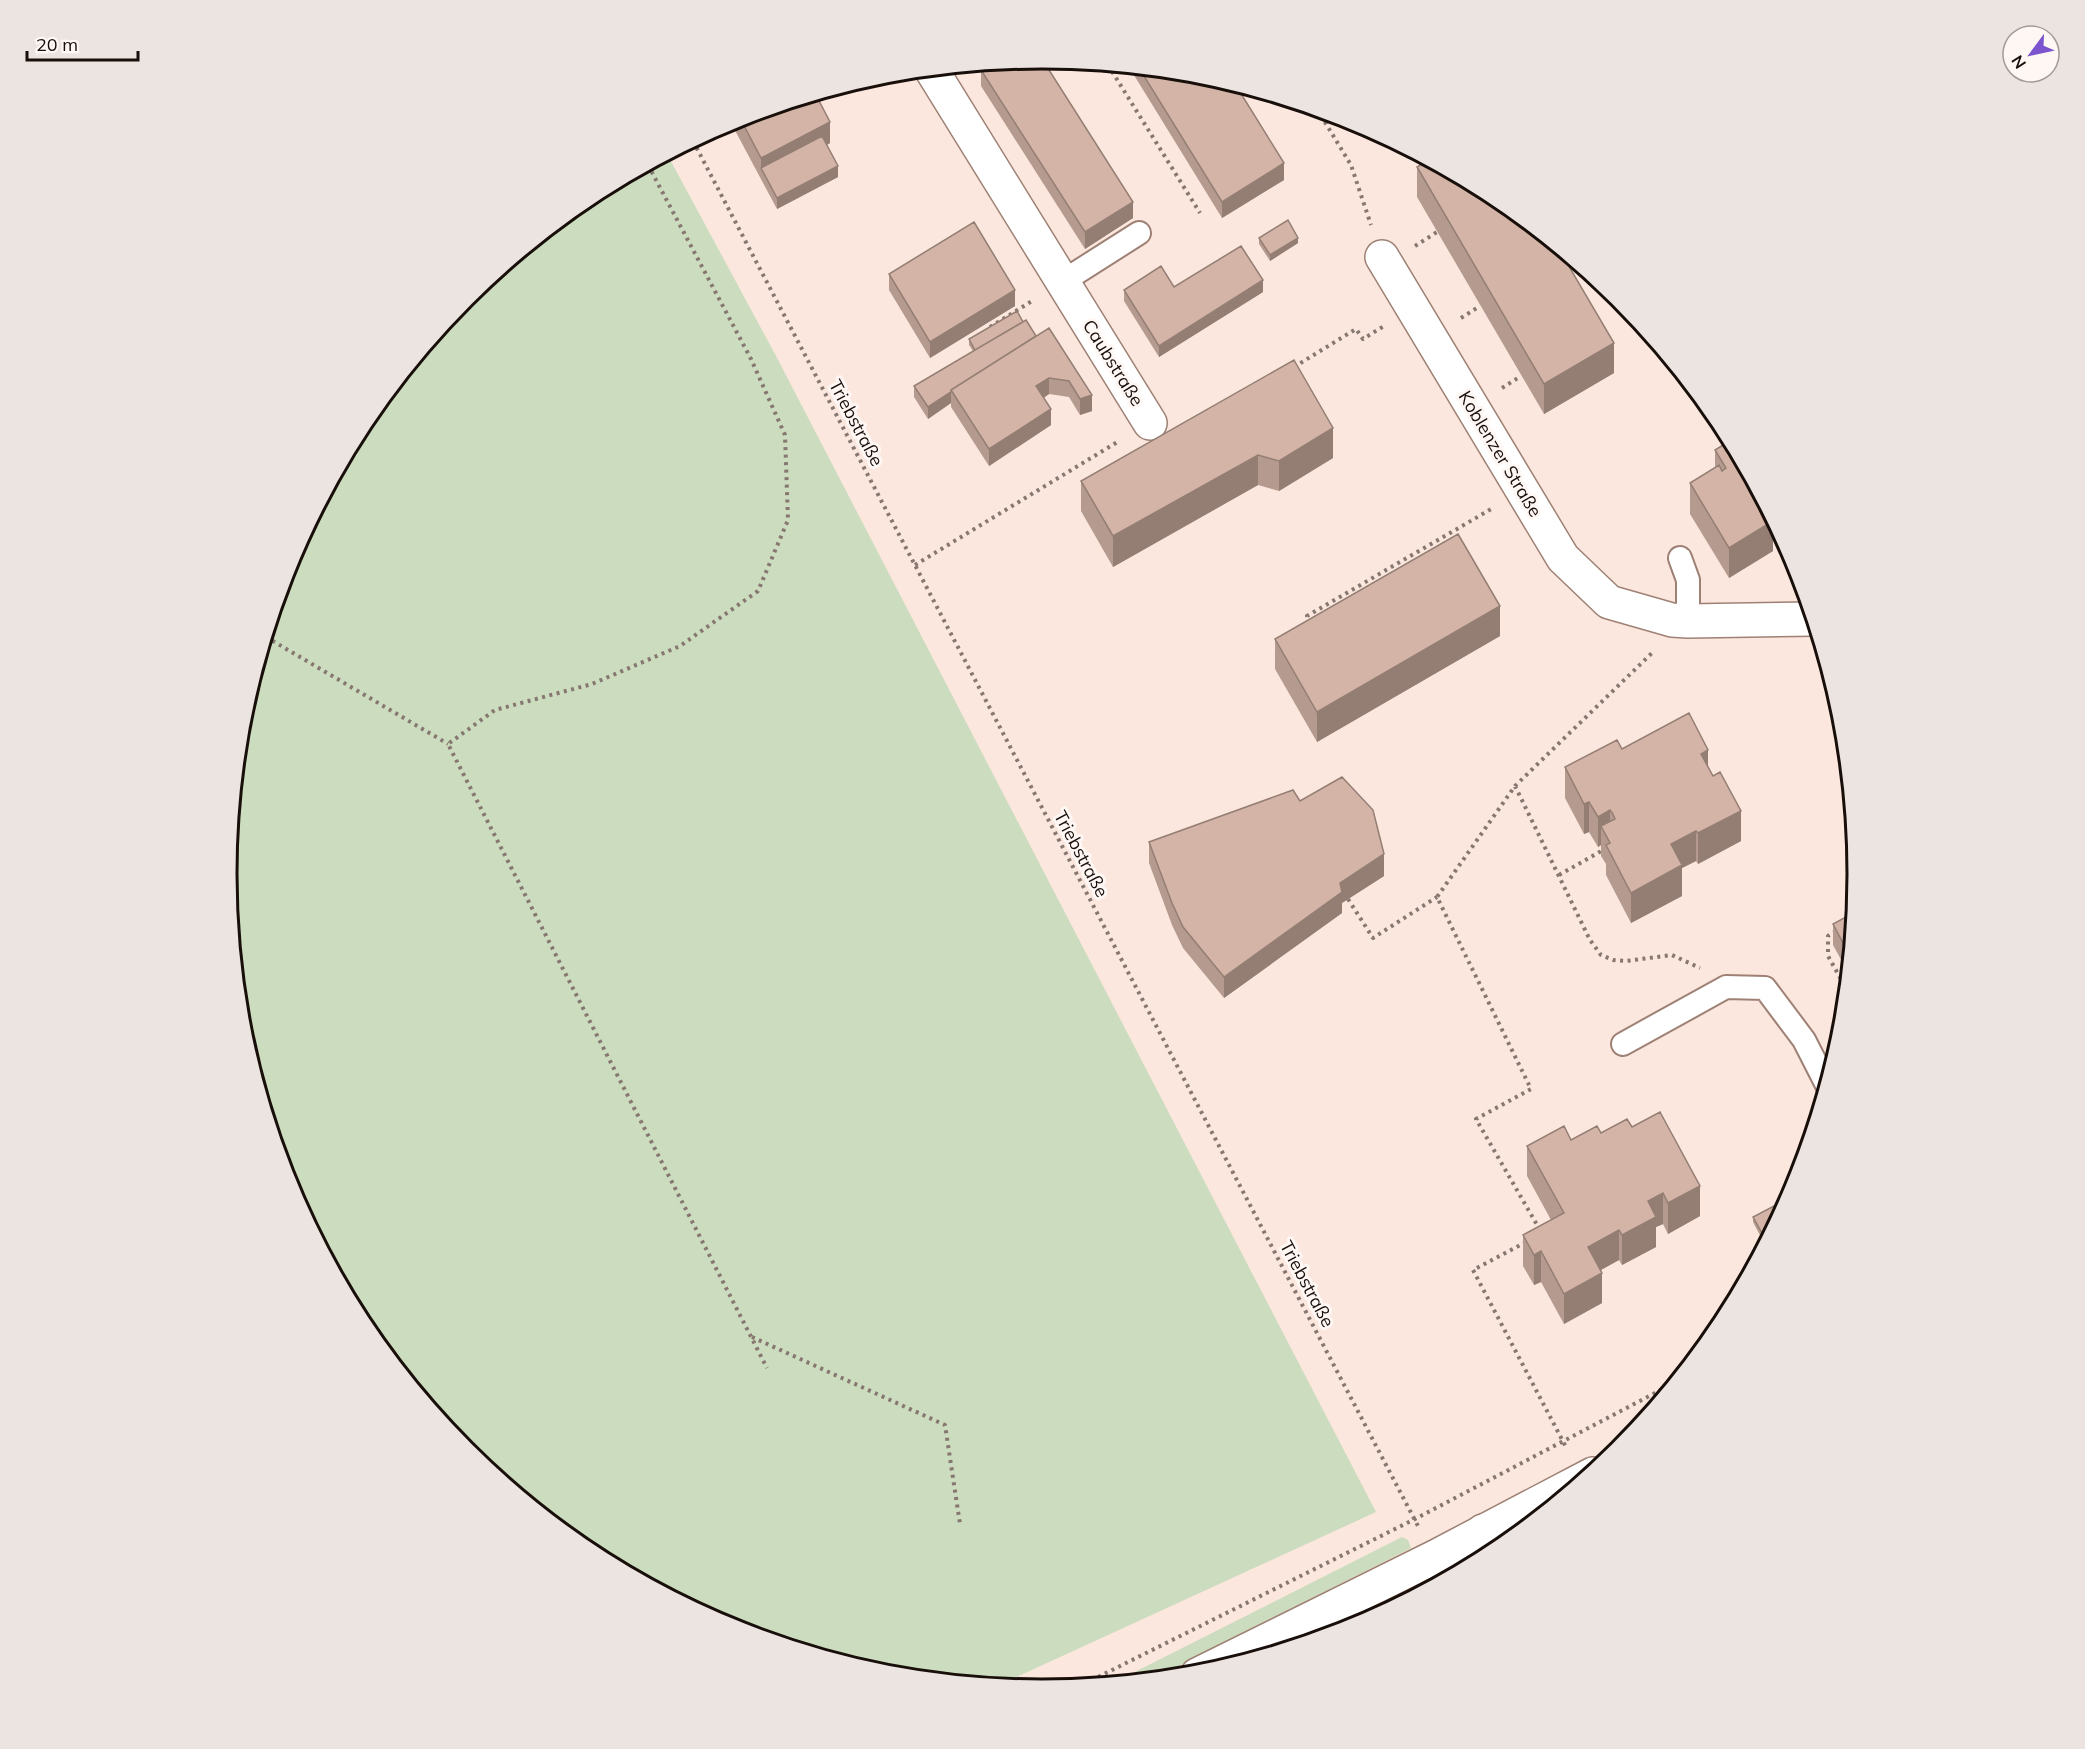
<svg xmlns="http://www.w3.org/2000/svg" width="2085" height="1749" font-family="Mulish,sans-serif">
  <rect width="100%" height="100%" fill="#fbe7de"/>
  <path fill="#ccdcbe" d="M667,154L775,354L1376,1512L997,1686L883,1675L730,1628L589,1553L465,1451L364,1328L288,1186L242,1033L227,874L242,715L289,562L364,421L466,297L589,196Z
    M1402,1537L1408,1540L1411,1548L1151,1680L1111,1684Z
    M1427,1583L1431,1588L1354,1629L1304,1644L1408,1590H1412Z"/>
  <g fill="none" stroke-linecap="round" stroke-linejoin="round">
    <defs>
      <path id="service" d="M1062,282L1139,233
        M1680,558L1688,580V621
        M1623,1044L1726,987L1765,988L1804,1040L1827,1085"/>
      <path id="minor" d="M931,69L1150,423
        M1382,257L1563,558L1609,602L1672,620L1688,621L1814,619
        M1483,1531L1496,1553"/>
      <path id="tertiary" d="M1197,1675L1435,1557L1593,1474"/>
    </defs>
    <use href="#service" stroke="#9e8174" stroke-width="26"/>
    <use href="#minor" stroke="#9e8174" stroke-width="36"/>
    <use href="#tertiary" stroke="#9e8174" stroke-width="36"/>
    <path stroke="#867770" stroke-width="4" stroke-dasharray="3 4.5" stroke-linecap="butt" d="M1108,65L1200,213
      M1317,109L1351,165L1371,225
      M693,141L1418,1526
      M648,165L751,359L785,435L788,520L758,591L680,646L592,684L495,710L448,744L767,1368
      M1415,246L1437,232
      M1461,318L1480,306
      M990,327L1032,301
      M1294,367L1356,329L1363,339L1384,326
      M1502,388L1521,376
      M915,565L1119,441
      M1311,623L1307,616L1493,508
      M266,637L448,744
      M1515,786L1590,940L1601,955L1613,960L1626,961L1672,955L1700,968
      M1559,875L1605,849
      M1348,899L1373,938L1437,897
      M1836,931L1828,936V956L1847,990
      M1540,1230L1476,1119L1531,1089L1437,897L1515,786L1654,651
      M1526,1242L1473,1270L1567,1449
      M752,1337L945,1425L960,1524
      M1078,1687L1415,1519L1676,1382"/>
    <use href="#service" stroke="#fff" stroke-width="22"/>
    <use href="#minor" stroke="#fff" stroke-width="33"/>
    <use href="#tertiary" stroke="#fff" stroke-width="33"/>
  </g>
  <path fill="#b59b8f" d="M1129,67L1202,74L1284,180L1222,218Z
    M981,70L1133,218L1085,249L981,86Z
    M816,95L830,143L827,145L838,177L777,209L730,121Z
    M1417,167L1614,373L1544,414L1417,197Z
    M1259,238L1298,243L1270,261L1259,244Z
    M889,274L1015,306L930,358L889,290Z
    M1174,287L1263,292L1159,357L1124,301V290Z
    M1023,322L1036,336L1092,411L1080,415L1069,397L1049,394L1044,398L1051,425L989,466L951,407V403L928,419L914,397V386L973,351L969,345V339Z
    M1294,360L1333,458L1279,491L1258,485L1113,567L1081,511V481Z
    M1712,410L1721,421L1781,534L1773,539V551L1729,578L1690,514V483L1715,468V450L1730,441Z
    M1500,636L1317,742L1275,669V639Z
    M1622,749L1708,766L1741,841L1698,864L1696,861L1682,868V896L1631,923L1606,875V864L1601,856V845L1598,847L1589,832L1584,834L1565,798V767Z
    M1300,801L1384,876L1342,903V913L1224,998L1183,948L1172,925L1149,863V842Z
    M1855,912L1849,974L1833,945V924Z
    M1632,1127L1700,1216L1668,1234L1663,1224L1656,1227V1247L1622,1265L1619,1260L1601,1270L1602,1303L1564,1324L1541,1282L1534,1285L1523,1266V1235L1551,1220L1527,1176V1146L1571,1140Z
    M1791,1197L1765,1245L1753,1222V1217Z"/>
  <path fill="#947e74" d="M830,122V143L766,177L761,168V158Z
    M1284,163V180L1222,218V202Z
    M838,166V177L777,209V198Z
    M1133,202V218L1085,249V232Z
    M1298,238V243L1270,261V255Z
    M1263,280V292L1159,357V346Z
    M1015,290V306L930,358V342Z
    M1614,343V373L1544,414V384Z
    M1049,378V394L1036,402V386Z
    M951,392V403L928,419V407Z
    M1092,395V411L1080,415V399Z
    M1051,409V425L989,466V449Z
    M1333,428V458L1279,491V461Z
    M1258,455V485L1113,567V536Z
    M1769,511L1781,534L1773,539V551L1729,578V548Z
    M1500,606V636L1317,742V712Z
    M1708,750V780L1701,754Z
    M1589,802V832L1584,834V804Z
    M1610,810V840L1601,826V845L1598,847V817Z
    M1741,811V841L1698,864V833Z
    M1696,831V861L1682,868V896L1631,923V893L1671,844Z
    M1384,854V876L1342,903V913L1224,998V977L1340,883Z
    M1700,1186V1216L1668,1234V1203Z
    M1663,1193V1224L1656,1227V1247L1622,1265V1235L1648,1201Z
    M1619,1230V1260L1588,1277V1247Z
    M1541,1251V1282L1534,1285V1255Z
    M1602,1273V1303L1564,1324V1294Z"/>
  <path fill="#d3b4a6" stroke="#947e74" stroke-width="1.5" d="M1042,59L1133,202L1085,232L981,70L990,64Z
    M1139,68L1202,74L1235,84L1284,163L1222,202Z
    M816,95L830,122L761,158L740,118Z
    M822,136L838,166L777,198L761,168Z
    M1429,160L1496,196L1557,246L1614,343L1544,384L1417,167Z
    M1288,220L1298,238L1270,255L1259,238Z
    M974,222L1015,290L930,342L889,274Z
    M1241,246L1263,280L1159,346L1124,290L1161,266L1174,287Z
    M1017,311L1023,322L975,350L969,339Z
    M1026,320L1036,336L951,390V392L928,407L914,386Z
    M1049,328L1092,395L1080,399L1069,381L1049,378L1036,386L1051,409L989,449L951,390Z
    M1294,360L1333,428L1279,461L1258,455L1113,536L1081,481Z
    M1731,440L1773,521L1729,548L1690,483L1719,465L1722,471L1726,468L1715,450Z
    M1458,534L1500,606L1317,712L1275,639Z
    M1689,713L1708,750L1701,754L1713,776L1720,772L1741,811L1698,833L1696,831L1671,844L1682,865L1631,893L1606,845L1610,843L1601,826L1615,819L1613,814L1610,810L1598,817L1589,802L1584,804L1565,767L1617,740L1622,749Z
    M1342,777L1373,810L1384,854L1340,883L1342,892L1224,977L1183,927L1172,903L1149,842L1293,790L1300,801Z
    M1855,912L1850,956L1833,924Z
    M1660,1112L1700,1186L1668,1203L1663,1193L1648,1201L1656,1217L1622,1235L1619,1230L1588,1247L1602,1273L1564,1294L1541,1251L1534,1255L1523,1235L1564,1213L1527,1146L1564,1126L1571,1140L1597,1126L1601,1133L1627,1119L1632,1127Z
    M1791,1197L1767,1242L1753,1217Z"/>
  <g text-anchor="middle" stroke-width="6" stroke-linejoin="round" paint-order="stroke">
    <g font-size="18" fill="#190f0a" stroke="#fef7f4">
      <text transform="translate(1113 363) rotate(58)" y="6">Caubstraße</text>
      <text transform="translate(856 423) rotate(62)" y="6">Triebstraße</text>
      <text transform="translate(1500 454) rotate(59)" y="6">Koblenzer Straße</text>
      <text transform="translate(1081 854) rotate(62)" y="6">Triebstraße</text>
      <text transform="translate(1307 1284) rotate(62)" y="6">Triebstraße</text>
    </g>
  </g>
  <path d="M0 0H2085V1749H0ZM237 874a805 805 0 1 1 1610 0a805 805 0 1 1-1610 0Z" fill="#ece4e1" fill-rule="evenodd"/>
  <path fill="none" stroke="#190f0a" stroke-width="3" d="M237 874a805 805 0 1 1 1610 0a805 805 0 1 1-1610 0Z"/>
  <g transform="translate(2031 54) rotate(237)"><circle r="28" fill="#fef7f4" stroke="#a29a96" stroke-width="1.5"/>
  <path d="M0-4.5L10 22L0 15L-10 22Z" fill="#7c54cd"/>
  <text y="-9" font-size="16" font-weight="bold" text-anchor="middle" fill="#190f0a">N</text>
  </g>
  <path d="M27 51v9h111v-9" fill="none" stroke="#190f0a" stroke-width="3"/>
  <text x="36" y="51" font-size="18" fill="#190f0a" stroke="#fef7f4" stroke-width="4.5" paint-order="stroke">20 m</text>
</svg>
